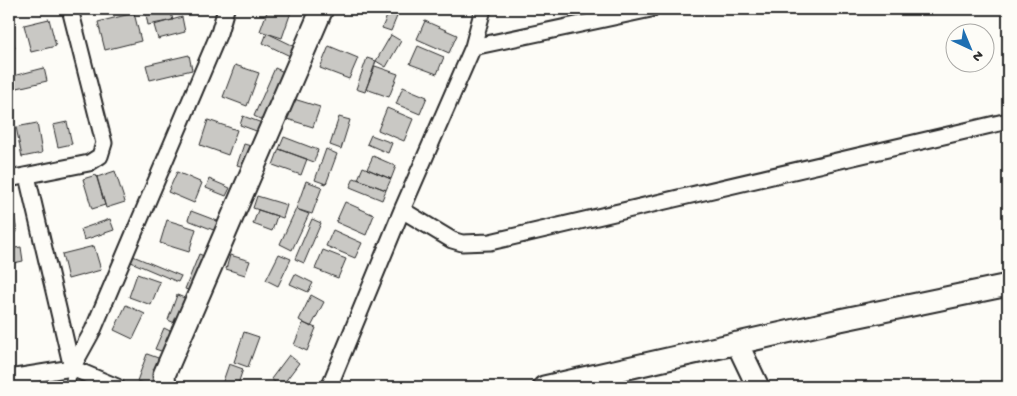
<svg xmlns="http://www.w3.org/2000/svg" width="1017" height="396" font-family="'Gochi Hand',sans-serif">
  <rect width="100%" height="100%" fill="#fdfcf7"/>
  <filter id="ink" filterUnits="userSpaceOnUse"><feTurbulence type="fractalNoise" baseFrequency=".02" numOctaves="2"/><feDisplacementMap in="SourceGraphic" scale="10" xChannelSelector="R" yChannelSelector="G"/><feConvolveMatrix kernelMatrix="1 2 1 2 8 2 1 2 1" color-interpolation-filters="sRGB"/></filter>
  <g filter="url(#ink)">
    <path fill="#c9c8c4" stroke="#2b2b2b" d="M145,9H170L173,20L148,25Z
      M268,9H292L282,38L260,31Z
      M390,9H400L391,31L382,28Z
      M134,13L141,41L105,50L98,22Z
      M182,17L185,32L158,39L154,25Z
      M49,19L56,46L31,52L24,25Z
      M425,21L457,35L449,53L417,39Z
      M9,32H10L15,48L9,50Z
      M267,33L294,46L290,56L263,43Z
      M391,35L401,41L386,67L376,61Z
      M329,46L358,58L349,79L320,68Z
      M418,46L444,57L437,74L410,64Z
      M189,55L192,70L150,80L146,65Z
      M367,58L376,61L365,92L356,89Z
      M235,65L259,73L247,106L223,97Z
      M375,66L398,74L389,97L366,89Z
      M44,68L47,81L9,90V77Z
      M275,68L284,72L262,120L254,116Z
      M403,87L427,97L420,114L396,104Z
      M294,99L320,107L313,127L287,119Z
      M387,108L413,119L404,141L378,130Z
      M243,116L262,123L259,132L240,125Z
      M339,117L350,120L341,149L330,145Z
      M208,120L237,130L228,155L200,145Z
      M67,122L72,144L58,147L53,125Z
      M37,123L42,153L22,157L16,127Z
      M371,135L392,143L388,153L367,144Z
      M284,137L318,150L314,162L279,149Z
      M244,144L251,146L244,167L237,165Z
      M279,149L307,159L301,175L273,165Z
      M326,149L337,154L326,184L315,180Z
      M373,156L396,166L391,179L367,169Z
      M363,167L391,179L386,190L358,179Z
      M115,171L125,202L106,208L97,177Z
      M177,172L202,183L194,203L168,192Z
      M96,175L105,205L92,209L83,179Z
      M354,178L386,190L382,200L350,187Z
      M209,179L230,188L226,196L206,188Z
      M306,181L322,187L312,214L296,209Z
      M257,196L287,205L283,218L253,208Z
      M11,199L17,232L9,234V200Z
      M345,202L374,215L366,235L336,222Z
      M296,209L309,214L292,250L280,244Z
      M258,210L277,216L272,231L253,224Z
      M191,211L220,222L216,231L188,220Z
      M110,219L114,230L84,240L81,229Z
      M312,219L321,223L304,263L295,259Z
      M167,220L196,229L189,252L160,243Z
      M333,230L362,243L355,258L326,246Z
      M94,246L101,270L68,279L62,254Z
      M21,247L23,261L9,264V249Z
      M323,250L346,259L338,278L315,269Z
      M199,254L204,256L191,291L185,289Z
      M279,254L291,259L278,286L266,280Z
      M230,255L250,261L245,275L226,269Z
      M133,256L181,276L178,282L131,262Z
      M137,274L160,282L151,305L129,297Z
      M295,274L313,283L308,292L290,284Z
      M177,295L187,299L177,324L168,320Z
      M311,295L324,302L311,327L299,320Z
      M126,305L145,314L133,339L114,330Z
      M303,323L316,328L307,351L294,345Z
      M164,328L172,332L164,352L155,349Z
      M244,332L259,337L248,367L234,362Z
      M147,354L161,359L151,386L137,381Z
      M289,355L299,363L281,387L271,379Z
      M229,364L243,369L237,387H221Z"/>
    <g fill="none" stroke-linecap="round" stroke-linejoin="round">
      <defs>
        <path id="lane" d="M70,387L72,368"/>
        <path id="street" d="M473,47L651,9
          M27,176L72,368L117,387
          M9,179L89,163L100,156L104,143L70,9
          M402,210L452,240L462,243L490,242L1008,121
          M9,378L72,368L93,330L219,33L226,9
          M329,387L402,210L473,47L483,9"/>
        <path id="secondary" d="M737,343L758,387
          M165,387L164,375L322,9
          M544,387L840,320L1008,285"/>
      </defs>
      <use href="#lane" stroke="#2b2b2b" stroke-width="11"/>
      <use href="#street" stroke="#2b2b2b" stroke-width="19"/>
      <use href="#secondary" stroke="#2b2b2b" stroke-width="25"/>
      <use href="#lane" stroke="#fdfcf7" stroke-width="8"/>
      <use href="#street" stroke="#fdfcf7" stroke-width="15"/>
      <use href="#secondary" stroke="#fdfcf7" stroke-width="21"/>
    </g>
  </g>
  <rect width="1017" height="396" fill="none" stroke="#fdfcf7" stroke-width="30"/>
  <rect x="15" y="15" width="987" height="366" fill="none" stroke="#2b2b2b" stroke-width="2" filter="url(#ink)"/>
  <g transform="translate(970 48) rotate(136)"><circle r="24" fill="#fdfcf7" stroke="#a9a8a5"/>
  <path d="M0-4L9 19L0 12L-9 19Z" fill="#1f6fb2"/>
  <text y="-8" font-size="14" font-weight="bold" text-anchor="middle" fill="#2b2b2b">N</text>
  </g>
</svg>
